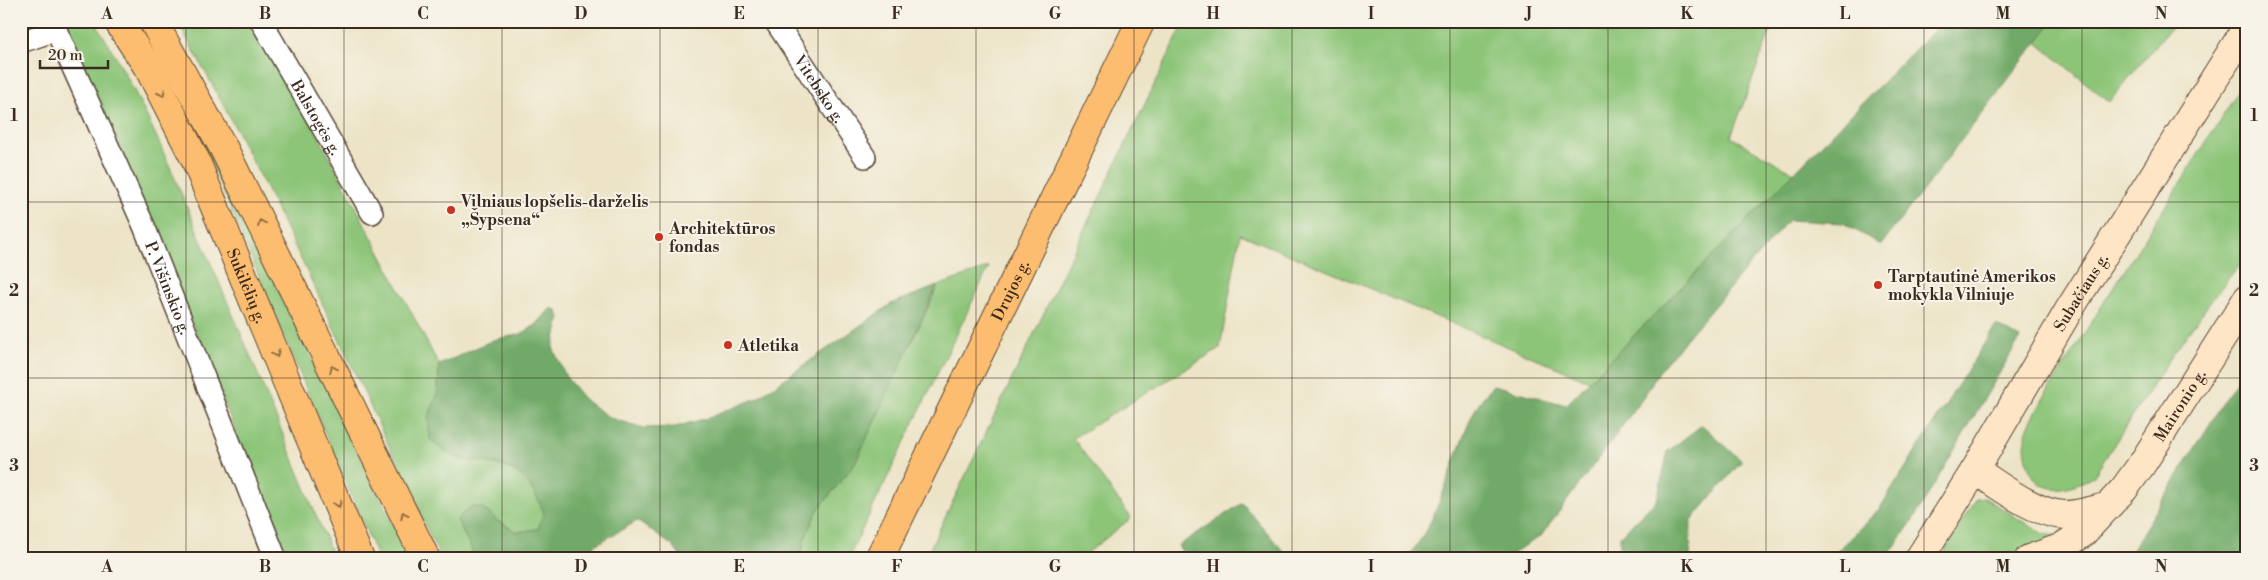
<svg xmlns="http://www.w3.org/2000/svg" width="2268" height="580" font-family="'Libre Bodoni',serif">
  <rect width="100%" height="100%" fill="#f7f3e8"/>
  <filter id="ink" filterUnits="userSpaceOnUse"><feTurbulence type="fractalNoise" baseFrequency=".02" numOctaves="2"/><feDisplacementMap in="SourceGraphic" scale="10" xChannelSelector="R" yChannelSelector="G"/><feConvolveMatrix kernelMatrix="1 2 1 2 8 2 1 2 1" color-interpolation-filters="sRGB"/></filter>
  <filter id="wash" filterUnits="userSpaceOnUse"><feTurbulence type="fractalNoise" baseFrequency=".0096" numOctaves="4" result="noise"/><feDisplacementMap in="SourceGraphic" scale="20" xChannelSelector="R" yChannelSelector="G"/><feGaussianBlur stdDeviation="1.12" result="paint"/><feColorMatrix in="noise" values="0 0 0 0 0 0 0 0 0 0 0 0 0 0 0 0 0 1.4 0 .05"/><feComposite in="paint" operator="in"/></filter>
  <g filter="url(#wash)">
    <rect width="100%" height="100%" fill="#ede4c7"/>
    <path fill="#8cc578" stroke="#64784b" d="M60,21H94C141,93 173,174 206,252C250,354 292,456 334,559H287L193,325Z
      M134,21H139L185,98L410,559H378L199,134L169,79Z
      M177,21H253L291,84L439,365L438,393L428,418L462,460C509,464 523,467 544,512L538,529L517,532L498,521L483,508L457,520L476,559H441C357,378 276,195 177,21Z
      M1185,21H1774L1731,137L1794,173L1589,381L1240,234L1220,348L1073,438L1131,518L1080,559H925Z
      M2053,21H2176L2109,102L2036,42Z
      M2247,78V256C2189,324 2142,401 2094,476C2068,491 2035,499 2027,460C2025,451 2024,439 2027,430C2032,417 2041,404 2047,392Z
      M989,267L848,559H801L804,540L817,511L855,463L938,286Z
      M1985,498L2043,534L2058,536C2034,554 1973,559 1943,559L1946,547L1976,499Z
      M2133,548L2151,559H2126Z"/>
    <path fill="#71aa68" stroke="#566a43" d="M1943,21H2053L1881,245L1843,223L1788,220L1662,367L1640,402L1541,536L1503,559H1404C1438,531 1455,447 1477,406C1481,399 1488,392 1493,385L1566,405Z
      M937,286L855,463L817,511L804,540L801,559H682L673,546L637,521L571,559H476L457,519L471,506L483,508L498,521L517,532L538,529L544,512C537,498 529,478 515,471C481,453 462,472 430,439L428,418L438,393L439,365L493,340L521,334L536,325L551,308L557,310L560,317L553,348L566,377L585,400L610,418L644,428L675,427L711,417L757,398L891,304Z
      M1996,325L2020,338L1915,517L1886,559H1829L1880,508Z
      M2247,364V559H2151L2133,548Z
      M1702,425L1742,461L1691,521L1690,559H1620V536L1657,500L1668,451Z
      M1242,503L1290,559H1188L1178,546Z"/>
  </g>
  <g filter="url(#ink)">
    <g fill="none" stroke-linecap="round" stroke-linejoin="round">
      <defs>
        <g id="street">
          <path id="s1" d="M52,21L144,226L276,559"/>
          <path id="s2" d="M261,21L372,213"/>
          <path id="s3" d="M775,21L865,157"/>
          <path d="M21,42L56,30"/>
        </g>
        <g id="secondary">
          <path d="M1975,470C1998,485 2037,515 2065,515C2079,515 2093,510 2106,507"/>
          <path id="s4" d="M1919,559L1975,470L2069,310L2247,27"/>
          <path id="s5" d="M2029,559L2060,548L2082,534L2124,489L2142,464L2247,299"/>
        </g>
        <g id="primary">
          <path id="s6" d="M118,21L149,69L195,159L360,559"/>
          <path d="M153,21L224,149L426,559"/>
          <path id="s7" d="M879,559L1141,21"/>
        </g>
      </defs>
      <use href="#street" stroke="#564637" stroke-width="24"/>
      <use href="#secondary" stroke="#564637" stroke-width="30"/>
      <use href="#primary" stroke="#564637" stroke-width="30"/>
      <use href="#street" stroke="#fff" stroke-width="21"/>
      <use href="#secondary" stroke="#fee5c5" stroke-width="28"/>
      <use href="#primary" stroke="#fcbd6f" stroke-width="28"/>
    </g>
    <defs><path id="oneway-chevron" d="M-2-3.5L2.5 0L-2 3.5" fill="none" stroke-width="1.6" stroke-linecap="round" stroke-linejoin="round" transform="scale(1.25)"/></defs>
    <g stroke="#926c42">
      <use href="#oneway-chevron" transform="translate(162 93) rotate(62)"/>
      <use href="#oneway-chevron" transform="translate(261 223) rotate(-116)"/>
      <use href="#oneway-chevron" transform="translate(276 354) rotate(68)"/>
      <use href="#oneway-chevron" transform="translate(333 369) rotate(-116)"/>
      <use href="#oneway-chevron" transform="translate(338 504) rotate(68)"/>
      <use href="#oneway-chevron" transform="translate(404 515) rotate(-116)"/>
    </g>
  </g>
  <path fill="none" stroke="#3b2a1e" stroke-width="1" stroke-opacity="0.55" d="M186,21V559M344,21V559M502,21V559M660,21V559M818,21V559M976,21V559M1134,21V559M1292,21V559M1450,21V559M1608,21V559M1766,21V559M1924,21V559M2082,21V559M21,202H2247M21,378H2247"/>
  <g fill="#c8321e" stroke="#f7f3e8" stroke-width="2">
    <circle cx="451" cy="210" r="5"/>
    <circle cx="659" cy="237" r="5"/>
    <circle cx="1878" cy="285" r="5"/>
    <circle cx="728" cy="345" r="5"/>
  </g>
  <g text-anchor="middle" stroke-width="4" stroke-linejoin="round" paint-order="stroke">
    <g font-size="16" fill="#3b2a1e" stroke="#f7f3e8">
      <text dy="6" stroke="none"><textPath href="#s3" startOffset="81">Vitebsko g.</textPath></text>
      <text dy="6" stroke="none"><textPath href="#s2" startOffset="111">Balstogės g.</textPath></text>
      <text dy="6" stroke="none"><textPath href="#s6" startOffset="295">Sukilėlių g.</textPath></text>
      <text dy="6" stroke="none"><textPath href="#s1" startOffset="291">P. Višinskio g.</textPath></text>
      <text dy="6" stroke="none"><textPath href="#s7" startOffset="299">Drujos g.</textPath></text>
      <text dy="6" stroke="none"><textPath href="#s4" startOffset="312">Subačiaus g.</textPath></text>
      <text dy="6" stroke="none"><textPath href="#s5" startOffset="221">Maironio g.</textPath></text>
    </g>
    <g font-size="16" font-weight="bold" fill="#3b2a1e" stroke="#f7f3e8" text-anchor="start">
      <text x="461" y="207">Vilniaus lopšelis-darželis<tspan x="461" dy="18">„Šypsena“</tspan></text>
      <text x="669" y="234">Architektūros<tspan x="669" dy="18">fondas</tspan></text>
      <text x="1888" y="282">Tarptautinė Amerikos<tspan x="1888" dy="18">mokykla Vilniuje</tspan></text>
      <text x="738" y="351">Atletika</text>
    </g>
  </g>
  <rect width="2268" height="580" fill="none" stroke="#f7f3e8" stroke-width="55"/>
  <path d="M40 60v8h68v-8" fill="none" stroke="#3b2a1e" stroke-width="2.5"/>
  <text x="48" y="60" font-size="15" fill="#3b2a1e" stroke="#f7f3e8" stroke-width="4" paint-order="stroke">20 m</text>
  <rect x="28" y="28" width="2212" height="524" fill="none" stroke="#3b2a1e" stroke-width="2"/>
  <g font-size="16" text-anchor="middle" font-weight="bold" fill="#3b2a1e">
    <text x="107" y="19">A</text>
    <text x="265" y="19">B</text>
    <text x="423" y="19">C</text>
    <text x="581" y="19">D</text>
    <text x="739" y="19">E</text>
    <text x="897" y="19">F</text>
    <text x="1055" y="19">G</text>
    <text x="1213" y="19">H</text>
    <text x="1371" y="19">I</text>
    <text x="1529" y="19">J</text>
    <text x="1687" y="19">K</text>
    <text x="1845" y="19">L</text>
    <text x="2003" y="19">M</text>
    <text x="2161" y="19">N</text>
    <text x="14" y="121">1</text>
    <text x="2254" y="121">1</text>
    <text x="14" y="296">2</text>
    <text x="2254" y="296">2</text>
    <text x="14" y="471">3</text>
    <text x="2254" y="471">3</text>
    <text x="107" y="572">A</text>
    <text x="265" y="572">B</text>
    <text x="423" y="572">C</text>
    <text x="581" y="572">D</text>
    <text x="739" y="572">E</text>
    <text x="897" y="572">F</text>
    <text x="1055" y="572">G</text>
    <text x="1213" y="572">H</text>
    <text x="1371" y="572">I</text>
    <text x="1529" y="572">J</text>
    <text x="1687" y="572">K</text>
    <text x="1845" y="572">L</text>
    <text x="2003" y="572">M</text>
    <text x="2161" y="572">N</text>
  </g>
</svg>
